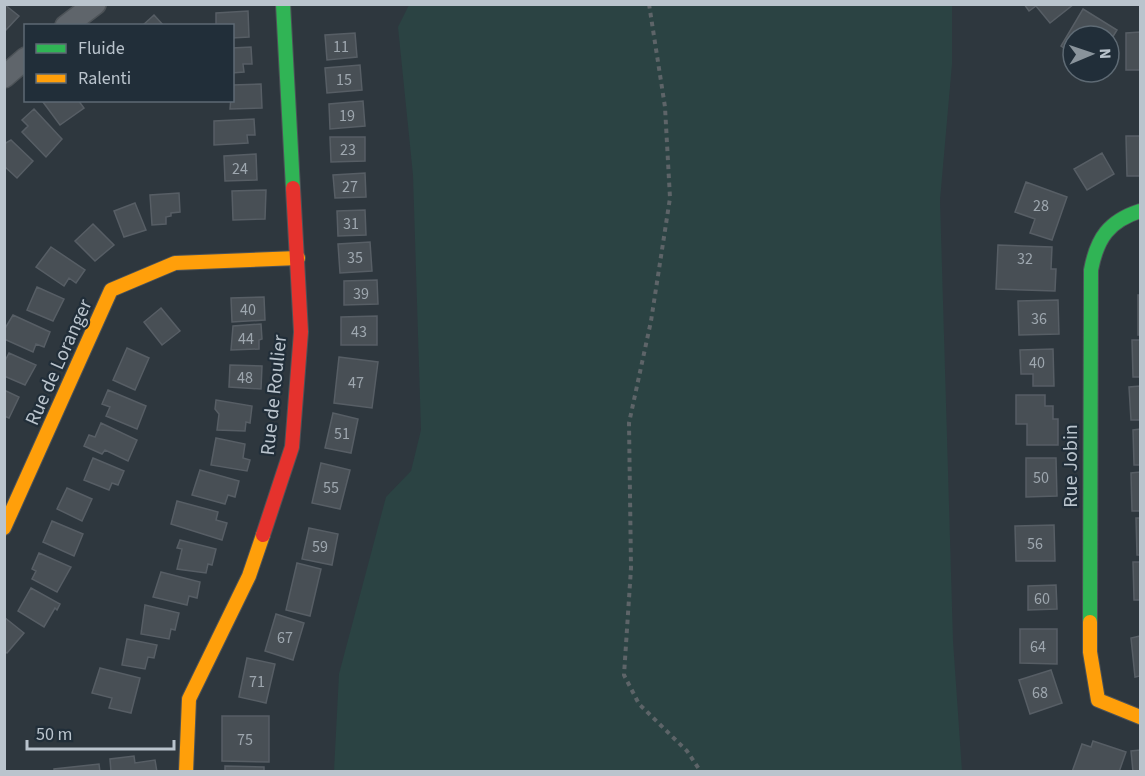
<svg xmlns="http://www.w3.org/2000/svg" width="1145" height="776" font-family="'Source Sans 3',sans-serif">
  <rect width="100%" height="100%" fill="#2e373e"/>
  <path fill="#2b4343" d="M409,5H952V64L940,200L953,641L962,771H334L339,674L386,497L411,471L421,430L413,175L398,27Z"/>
  <path fill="#484f55" stroke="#575e65" stroke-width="1.5" d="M4,4L19,16L4,32Z
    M1024,4H1074L1050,23L1036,6L1029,11Z
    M1083,9L1117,30L1109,43V36H1073V54L1061,46Z
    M248,11L249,37L232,38V26H216V13Z
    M154,15L164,26H142Z
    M1140,32V70H1126V33Z
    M355,33L357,57L327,60L325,35Z
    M251,47L252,64H243L244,72L232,73V48Z
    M360,65L362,90L327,93L325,68Z
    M261,84L262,108L230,109L232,85Z
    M45,100H78L84,108L60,125L43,102Z
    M363,101L365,126L330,129L329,104Z
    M34,109L62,139L46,157L22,132L28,126L22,120Z
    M254,119L255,135H247L248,143L214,145V121Z
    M1126,136H1140V176H1127Z
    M330,137H365V161L331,162Z
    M11,140L33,161L17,178L4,166V144Z
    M1102,153L1114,174L1087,190L1074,169Z
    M256,154L257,180L225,181L224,156Z
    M365,173L366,197L335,198L333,175Z
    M1026,182L1067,197L1052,240L1030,233L1035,219L1015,212Z
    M266,190L265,219L233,220L232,191Z
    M179,193L180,212L171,213V216L166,217V224L152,225L150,195Z
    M135,203L146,230L124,237L114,211Z
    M365,210L366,235L338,236L337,211Z
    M93,224L114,245L95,261L75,241Z
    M370,242L372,271L340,273L338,244Z
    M998,245L1052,247L1051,269H1056L1055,291L996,289Z
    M51,247L85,270L76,283L69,278L64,286L36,267Z
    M377,280L378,304L344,305V281Z
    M37,287L64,299L53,321L27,310Z
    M1138,295H1140V335H1138Z
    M264,297L265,320L232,322L231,298Z
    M1058,300L1059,334L1019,335L1018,301Z
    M161,308L180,331L162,345L144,322Z
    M13,315L50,332L44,347L36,344L33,352L4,339V330Z
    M377,316V345H341V317Z
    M261,324L262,339L259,340V349L231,350L233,326Z
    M1132,340H1140V377H1133Z
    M127,348L149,358L135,390L113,380Z
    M1053,349L1054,386H1033V374H1021L1020,350Z
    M9,353L36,365L25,385L4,376V363Z
    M339,357L378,362L372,408L334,403Z
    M230,365L262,366L261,389L229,387Z
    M1140,386V420H1131L1129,387Z
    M4,390L19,397L9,418L4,416Z
    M108,390L146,406L137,429L106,416L110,407L102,404Z
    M1016,395H1045V406H1053V419H1058V445H1027V424H1016Z
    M216,400L252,406L250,423L246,422L245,431L217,430L219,414L215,409Z
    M333,413L358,419L351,453L325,448Z
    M101,423L137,440L128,461L105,450L102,454L84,446L89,435L95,437Z
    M1140,429V465H1134L1133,430Z
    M216,438L245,444L243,458L250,460L247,471L211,465Z
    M93,458L124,471L118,485L112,483L109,490L84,480Z
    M1026,458H1056L1057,496L1026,497Z
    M321,463L350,470L340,509L312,503Z
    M200,470L239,481L235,497L228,495L225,504L192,495Z
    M1140,472V511H1132L1131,473Z
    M67,488L92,499L82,521L57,509Z
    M177,501L218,512L216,520L227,523L222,540L171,524Z
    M1136,518H1140V555H1137Z
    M52,521L83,534L74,556L43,542Z
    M1054,525L1055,561H1016L1015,526Z
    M309,528L338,534L332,565L302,559Z
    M180,540L216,549L212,565L208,564L206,573L177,569L182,549L177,548Z
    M39,553L71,567L57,592L32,579L36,571L32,569Z
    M1133,562H1140V600H1134Z
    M297,563L321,569L310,616L286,610Z
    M161,572L200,582L197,598L189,596L187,605L153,597Z
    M1056,585L1057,609L1028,610V586Z
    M31,588L60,604L57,610L55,608L44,627L18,611Z
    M145,605L179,613L175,630L171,629L169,639L141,634Z
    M276,614L304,623L293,660L265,651Z
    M4,617L24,633L7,653L4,651Z
    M1020,629H1057V664L1020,663Z
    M1140,636V676L1135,677L1131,638Z
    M127,639L157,645L154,658L148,657L145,669L122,665Z
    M247,658L275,664L266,703L239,697Z
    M100,668L140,678L131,713L109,708L112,698L92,693Z
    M1051,670L1062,703L1030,714L1019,680Z
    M222,716H269V762L222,761Z
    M1093,741L1126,752L1119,772H1072L1082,744L1091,747Z
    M1140,750V772H1133L1131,751Z
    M134,756L135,763L155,760L157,772H111L110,759Z
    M99,764L100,772H54V769Z
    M225,766L264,767V772H225Z"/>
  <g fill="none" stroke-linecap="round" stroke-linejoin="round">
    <defs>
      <path id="street" d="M66,26L95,4
        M4,77L26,58"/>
      <path id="fast" d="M283,4L293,188
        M1090,622L1091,270C1097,238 1109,221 1140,211"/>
      <path id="slow" d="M4,528L111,290L175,263L298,258
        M1090,622V652L1098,700L1140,717
        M186,772L189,699L249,576L263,535"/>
      <path id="jam" d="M263,535L292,447L301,332L293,188"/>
    </defs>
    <use href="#street" stroke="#4d5358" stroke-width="24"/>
    <use href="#fast" stroke="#4d5358" stroke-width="16"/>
    <use href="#slow" stroke="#4d5358" stroke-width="16"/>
    <use href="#jam" stroke="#4d5358" stroke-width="16"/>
    <path stroke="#5d6468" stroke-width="4" stroke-dasharray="4.5 4.5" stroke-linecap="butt" d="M649,4L665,107L670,198L651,321L629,423L631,568L624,675L639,704L687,751L701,772"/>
    <use href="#street" stroke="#5f656b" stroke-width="21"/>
    <use href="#fast" stroke="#30b455" stroke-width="14"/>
    <use href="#slow" stroke="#ff9f0a" stroke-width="14"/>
    <use href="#jam" stroke="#e5322d" stroke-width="14"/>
  </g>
  <g text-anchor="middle" stroke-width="4.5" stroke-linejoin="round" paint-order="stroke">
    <g font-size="16" fill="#9ea7af">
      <text x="341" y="52">11</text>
      <text x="344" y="85">15</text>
      <text x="347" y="121">19</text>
      <text x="348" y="155">23</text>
      <text x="240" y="174">24</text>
      <text x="350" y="192">27</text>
      <text x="1041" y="211">28</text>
      <text x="351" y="229">31</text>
      <text x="355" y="263">35</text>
      <text x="1025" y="264">32</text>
      <text x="361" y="299">39</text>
      <text x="248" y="315">40</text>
      <text x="1039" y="324">36</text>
      <text x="359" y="337">43</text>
      <text x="246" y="344">44</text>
      <text x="1037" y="368">40</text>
      <text x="245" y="383">48</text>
      <text x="356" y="388">47</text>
      <text x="342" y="439">51</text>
      <text x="1041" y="483">50</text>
      <text x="331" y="493">55</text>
      <text x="1035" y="549">56</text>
      <text x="320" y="552">59</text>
      <text x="1042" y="604">60</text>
      <text x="285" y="643">67</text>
      <text x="1038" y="652">64</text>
      <text x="257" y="687">71</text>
      <text x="1040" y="698">68</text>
      <text x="245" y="745">75</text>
    </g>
    <g font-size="20" fill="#bac4cd" stroke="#212e39">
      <text transform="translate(58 362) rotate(-66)" y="7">Rue de Loranger</text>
      <text transform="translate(273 395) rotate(-84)" y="7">Rue de Roulier</text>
      <text transform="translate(1070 466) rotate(-90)" y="7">Rue Jobin</text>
    </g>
  </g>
  <rect width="1145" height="776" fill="none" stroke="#bac4cd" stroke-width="12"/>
  <rect x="24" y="24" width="210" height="78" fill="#212e39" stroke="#5e6a74" stroke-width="1.5"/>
  <rect x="36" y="44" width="30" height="9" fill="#30b455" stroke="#5e6a74" stroke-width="1.5"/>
  <text x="78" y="54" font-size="18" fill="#bac4cd">Fluide</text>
  <rect x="36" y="74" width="30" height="9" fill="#ff9f0a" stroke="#5e6a74" stroke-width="1.5"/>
  <text x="78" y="84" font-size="18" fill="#bac4cd">Ralenti</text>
  <g transform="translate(1091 54) rotate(88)"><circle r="28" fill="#212e39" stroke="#5e6a74" stroke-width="1.5"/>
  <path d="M0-4.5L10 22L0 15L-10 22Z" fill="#89939b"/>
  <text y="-9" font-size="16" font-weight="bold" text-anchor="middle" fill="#bac4cd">N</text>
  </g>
  <path d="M27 740v9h147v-9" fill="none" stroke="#bac4cd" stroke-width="3"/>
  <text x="36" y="740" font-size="18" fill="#bac4cd" stroke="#212e39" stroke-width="4.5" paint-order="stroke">50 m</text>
</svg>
